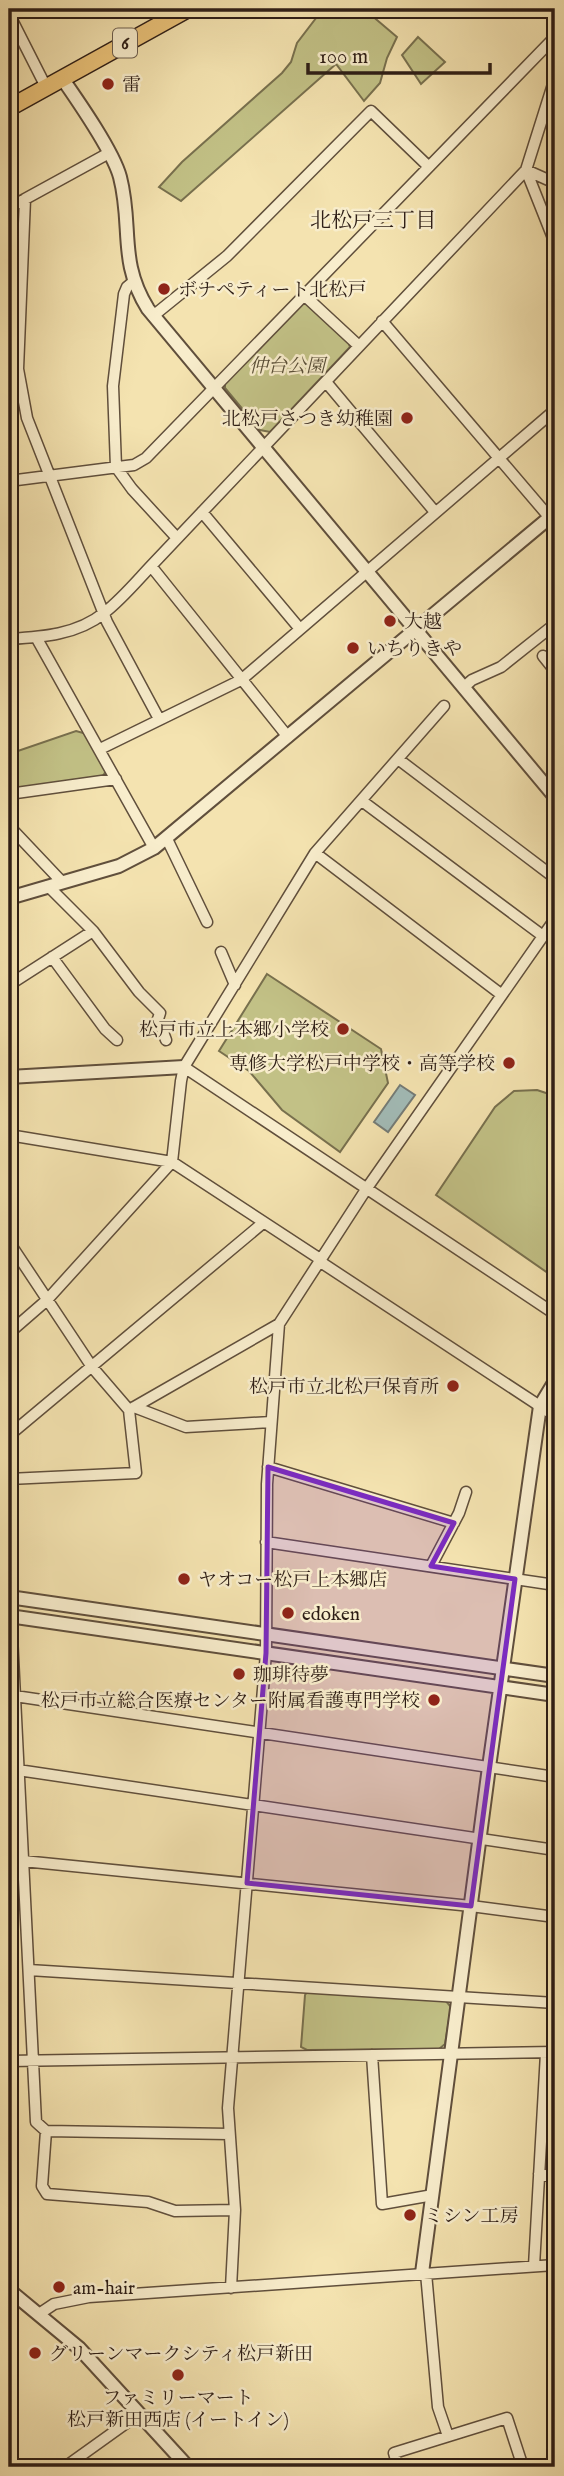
<svg xmlns="http://www.w3.org/2000/svg" width="564" height="2476" font-family="'IM FELL English','Noto Serif JP',serif">
  <rect width="100%" height="100%" fill="#f4e3b0"/>
  <filter id="stains"><feTurbulence type="fractalNoise" baseFrequency=".00286" numOctaves="4"/><feColorMatrix values="0 0 0 0 .2 0 0 0 0 .09 0 0 0 0 .02 0 0 0 .5 -.17"/></filter>
  <radialGradient id="worn" r=".72"><stop offset=".6" stop-color="#630" stop-opacity="0"/><stop offset="1" stop-color="#630" stop-opacity=".3"/></radialGradient>
  <path fill="#c2c186" stroke="#78704e" stroke-width="2" d="M323,9H364L397,37L387,58L380,83L364,101L336,64L181,201L159,187L182,162L282,73L291,62L297,43Z
    M418,37L445,62L421,84L402,55Z
    M301,303H306L348,341L350,347L270,432L260,430L225,388V383Z
    M76,731L87,734L107,769L103,776L9,790V754Z
    M267,974L381,1049L388,1083L340,1152L282,1110L249,1071L219,1051Z
    M537,1090L555,1096V1278L436,1195L495,1107L514,1091Z
    M307,1992L445,2000L451,2007L445,2044L439,2049L307,2050L301,2047L305,1995Z"/>
  <path fill="#a2bbb7" stroke="#747c77" stroke-width="2" d="M400,1085L415,1095L388,1132L374,1122Z"/>
  <g fill="none" stroke-linecap="round" stroke-linejoin="round">
    <defs>
      <path id="minor" d="M9,14L46,87
        M109,153L25,199L18,369L27,418L107,622L159,719
        M526,170L555,243
        M526,170L555,183
        M9,208L25,199
        M133,282L127,287L124,294L113,386L116,467L132,489L177,538
        M304,295L359,346
        M153,316L227,256L371,111L428,166
        M382,321L550,518
        M326,382L435,512
        M9,481L134,465L146,458L555,37
        M202,512L300,629
        M151,566L288,737
        M36,637L154,848
        M9,639C41,637 77,635 104,613C121,600 136,582 151,566L526,170L555,78
        M543,656L555,671
        M464,687L472,680L501,667L555,624
        M100,749L241,680L555,410
        M398,759L555,878
        M9,794L116,779
        M362,801L543,936
        M9,826L62,882
        M167,839L207,922
        M315,853L502,995
        M48,886L93,931L139,992L160,1013L158,1019L166,1040
        M221,952L235,985
        M52,957L105,1029L117,1040
        M9,985L93,931
        M184,1067L555,1314
        M9,1135L172,1162L320,1259
        M9,1242L92,1367L129,1410L136,1473L9,1479
        M319,1261L555,1416
        M9,1333L47,1300L172,1162L181,1081L184,1067L315,853L444,706
        M134,1407L186,1427L271,1422
        M129,1410L279,1324
        M9,1433H12L263,1223
        M268,1467L454,1523
        M266,1542L555,1585
        M431,1566L459,1513L466,1492
        M11,1616L36,2122L46,2131L229,2134
        M15,1696L555,1777
        M18,1770L555,1850
        M9,1861H23L471,1906L555,1917
        M29,1970L555,2003
        M372,2055L382,2204L433,2195
        M9,2061L555,2052
        M46,2131L42,2186L47,2194L148,2202L175,2211L235,2210
        M539,2174L555,2177
        M534,2266L546,2053
        M426,2273L438,2407L448,2436
        M231,2288L235,2210L228,2108L266,1653L267,1484L279,1324L367,1188L555,919
        M39,2314L54,2304L89,2297L555,2265
        M9,2460L11,2459L18,2467
        M65,2467L139,2414
        M398,2467L394,2453L507,2418L523,2467"/>
      <path id="tertiary" d="M62,78C78,101 113,151 120,177C133,227 118,261 148,309L555,797
        M9,898L119,866L154,848L555,513
        M9,1077L184,1067
        M9,1597L555,1676
        M9,1616L555,1695
        M422,2273L489,1767L540,1406L555,1381
        M9,2290L79,2348L188,2467"/>
      <path id="trunk" d="M9,108L188,9"/>
    </defs>
    <use href="#minor" stroke="#604f3c" stroke-width="13"/>
    <use href="#tertiary" stroke="#604f3c" stroke-width="16"/>
    <use href="#trunk" stroke="#2e1e16" stroke-width="19"/>
    <use href="#minor" stroke="#f8edcc" stroke-width="10"/>
    <use href="#tertiary" stroke="#f8edcc" stroke-width="12"/>
    <use href="#trunk" stroke="#eac278" stroke-width="16"/>
  </g>
  <path fill="#7b2cbf" fill-opacity="0.2" stroke="#7b2cbf" stroke-width="5" stroke-linejoin="round" d="M268,1467L454,1523L431,1566L515,1579L471,1906L247,1883L266,1653Z"/>
  <g fill="#8f2418" stroke="#f8edcc" stroke-width="2.5">
    <circle cx="108" cy="84" r="7"/>
    <circle cx="164" cy="289" r="7"/>
    <circle cx="407" cy="418" r="7"/>
    <circle cx="390" cy="621" r="7"/>
    <circle cx="353" cy="648" r="7"/>
    <circle cx="343" cy="1029" r="7"/>
    <circle cx="509" cy="1063" r="7"/>
    <circle cx="453" cy="1386" r="7"/>
    <circle cx="184" cy="1579" r="7"/>
    <circle cx="288" cy="1613" r="7"/>
    <circle cx="239" cy="1674" r="7"/>
    <circle cx="434" cy="1700" r="7"/>
    <circle cx="410" cy="2215" r="7"/>
    <circle cx="59" cy="2287" r="7"/>
    <circle cx="35" cy="2353" r="7"/>
    <circle cx="178" cy="2375" r="7"/>
  </g>
  <g text-anchor="middle" stroke-width="5" stroke-linejoin="round" paint-order="stroke">
    <rect fill="#f8edcc" stroke="#6b5c4d" stroke-width="2" x="113" y="28.5" width="24" height="29" rx="5"/>
    <g font-size="18" font-weight="bold" fill="#2e1e16">
      <text x="125" y="49">6</text>
    </g>
    <g font-size="19" fill="#2e1e16" stroke="#f8edcc" text-anchor="start">
      <text x="122" y="91">雷</text>
      <text x="178" y="296">ボナペティート北松戸</text>
      <text x="393" y="425" text-anchor="end">北松戸さつき幼稚園</text>
      <text x="404" y="628">大越</text>
      <text x="367" y="655">いちりきや</text>
      <text x="329" y="1036" text-anchor="end">松戸市立上本郷小学校</text>
      <text x="495" y="1070" text-anchor="end">専修大学松戸中学校・高等学校</text>
      <text x="439" y="1393" text-anchor="end">松戸市立北松戸保育所</text>
      <text x="198" y="1586">ヤオコー松戸上本郷店</text>
      <text x="302" y="1620">edoken</text>
      <text x="253" y="1681">珈琲待夢</text>
      <text x="420" y="1707" text-anchor="end">松戸市立総合医療センター附属看護専門学校</text>
      <text x="424" y="2222">ミシン工房</text>
      <text x="73" y="2294">am-hair</text>
      <text x="49" y="2360">グリーンマークシティ松戸新田</text>
      <text x="178" y="2404" text-anchor="middle">ファミリーマート<tspan x="178" dy="22">松戸新田西店 (イートイン)</tspan></text>
    </g>
    <g font-size="19" font-style="italic" fill="#5a4f38" stroke="#f8edcc">
      <text x="287" y="372">仲台公園</text>
    </g>
    <g font-size="21" fill="#2e1e16" stroke="#f8edcc">
      <text x="373" y="227">北松戸三丁目</text>
    </g>
  </g>
  <rect width="564" height="2476" fill="none" stroke="#f4e3b0" stroke-width="35"/>
  <rect x="10" y="10" width="543" height="2455" fill="none" stroke="#2e1e16" stroke-width="3.5"/>
  <rect x="18" y="18" width="529" height="2441" fill="none" stroke="#2e1e16" stroke-width="2"/>
  <path d="M308 63v10h182v-10" fill="none" stroke="#2e1e16" stroke-width="3.5"/>
  <text x="319" y="63" font-size="21" fill="#2e1e16" stroke="#f8edcc" stroke-width="5" paint-order="stroke">100 m</text>
  <rect width="100%" height="100%" filter="url(#stains)"/>
  <rect width="100%" height="100%" fill="url(#worn)"/>
</svg>
